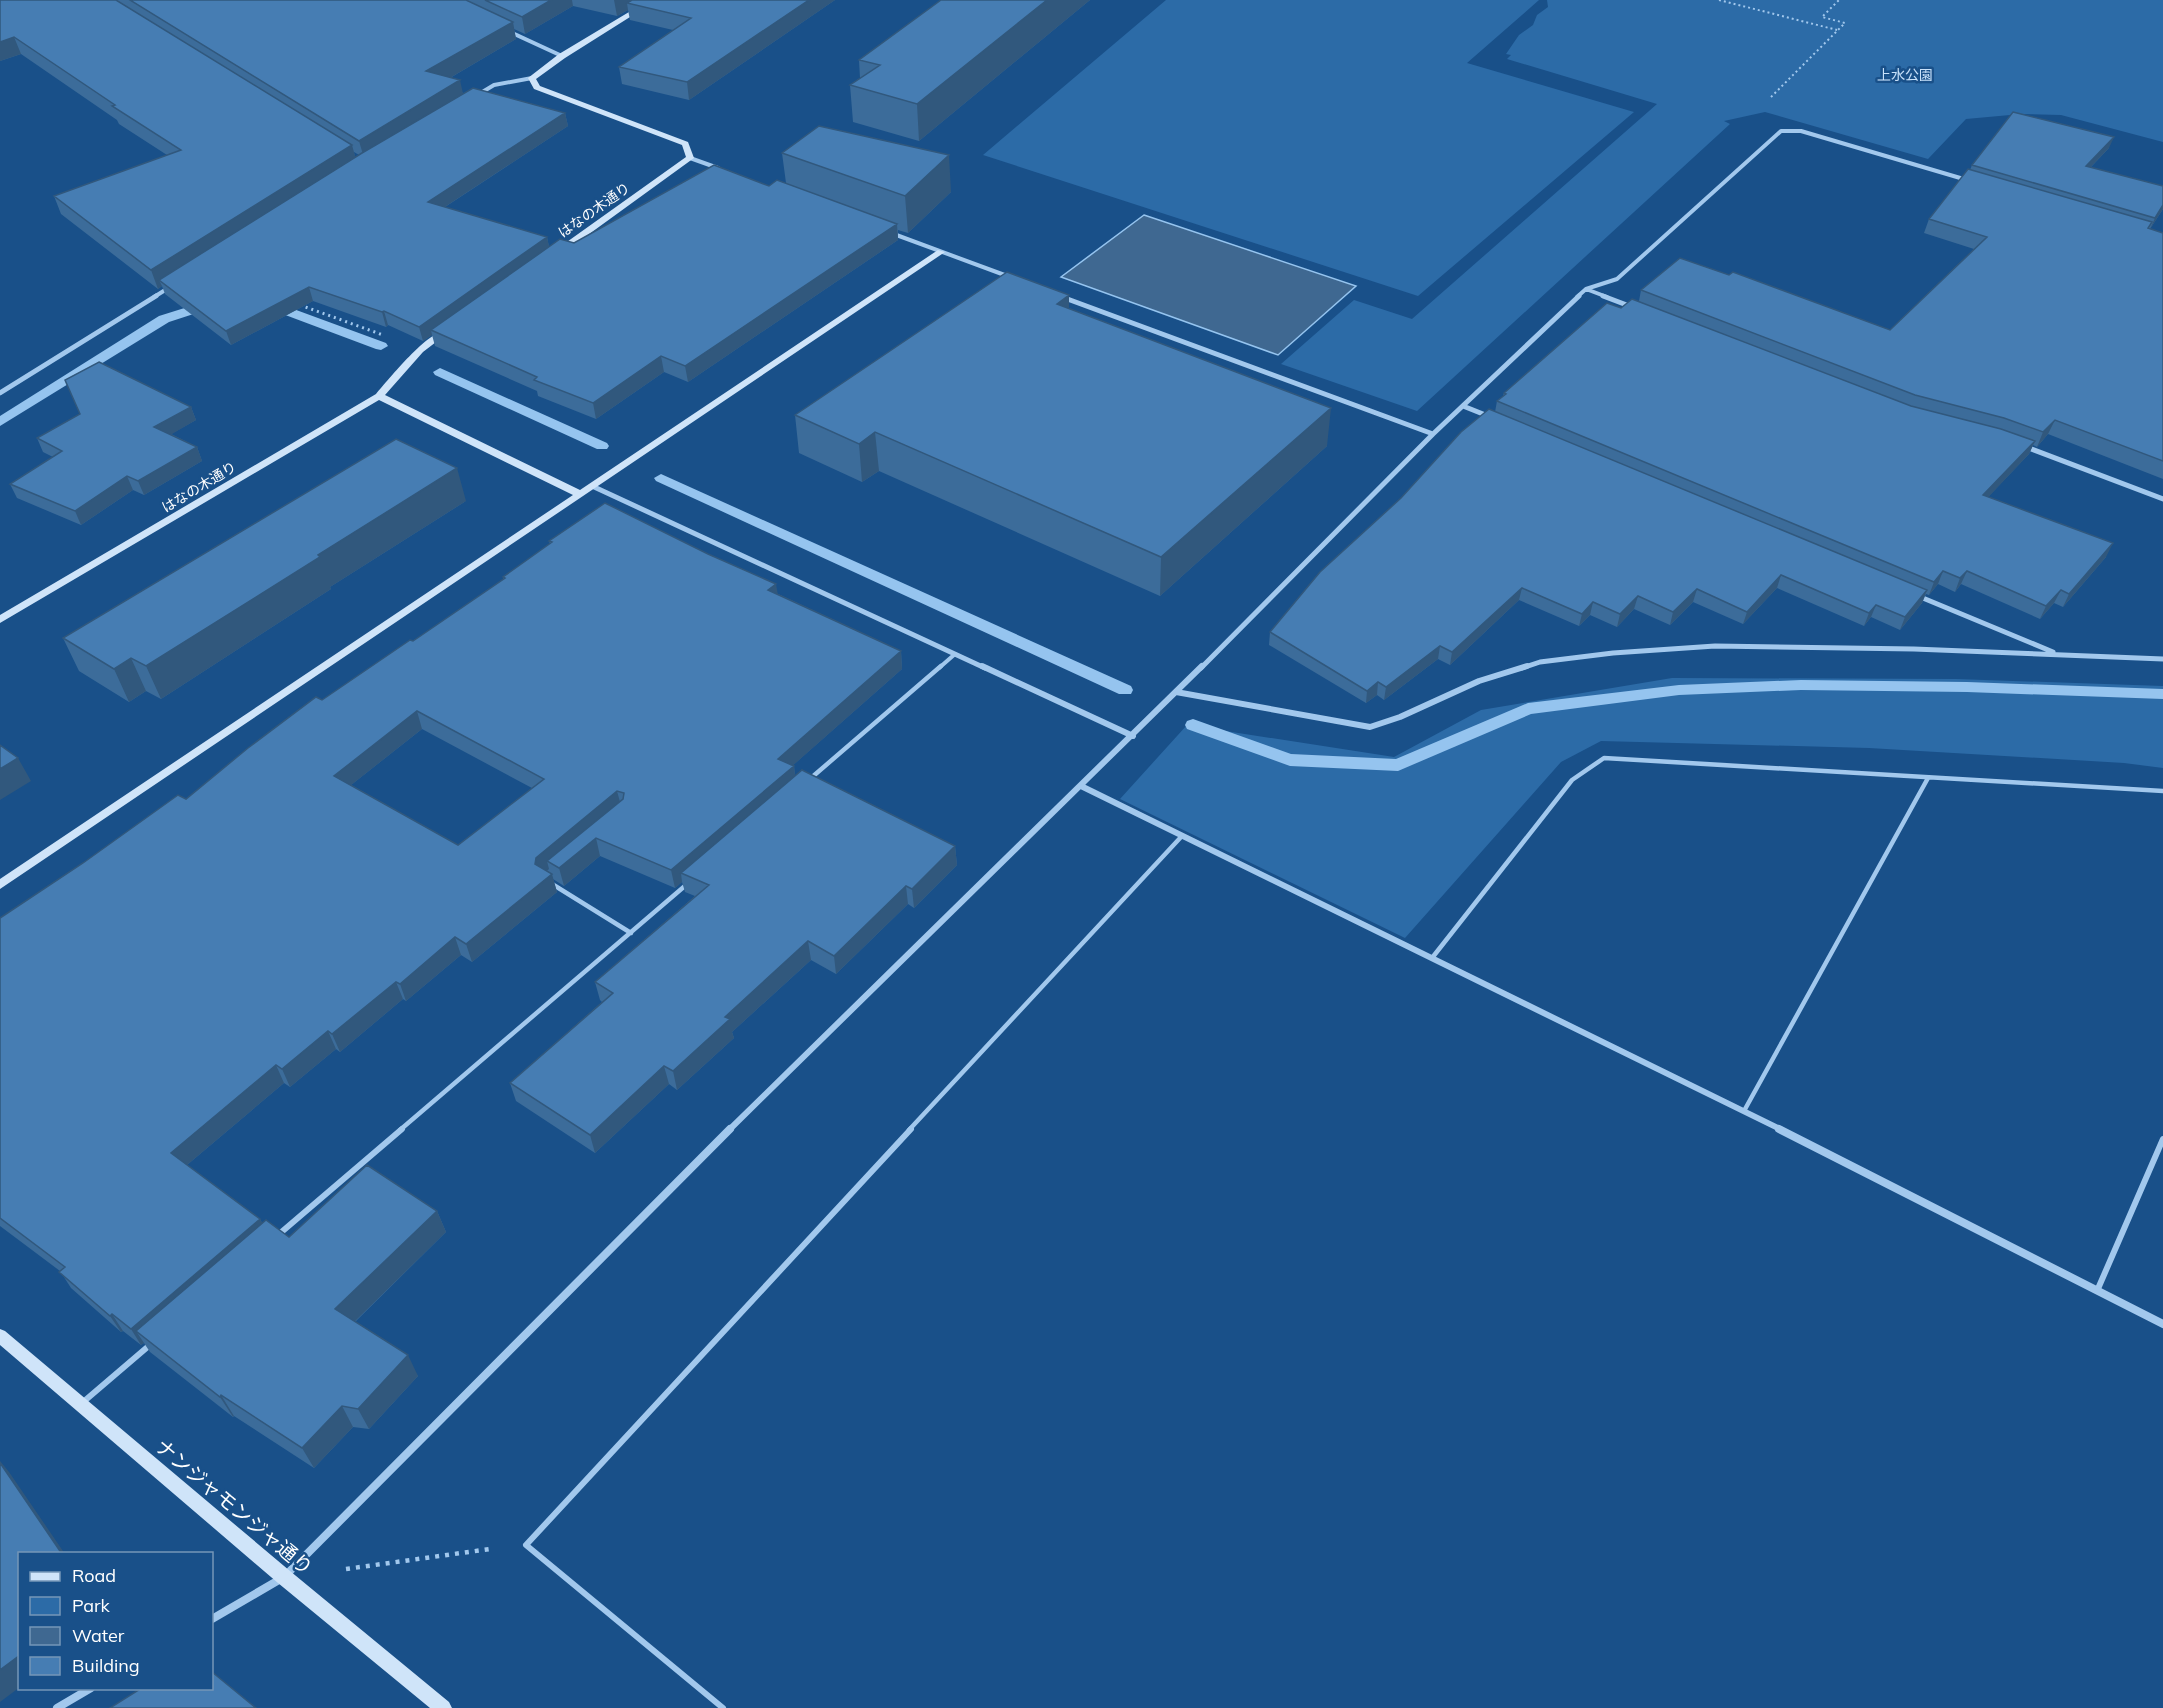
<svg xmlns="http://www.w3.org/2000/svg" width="2163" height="1708" font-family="Mulish,'Noto Sans JP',sans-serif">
  <rect width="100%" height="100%" fill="#195089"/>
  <path fill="#2c6ba7" d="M1166,0H1539L1467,63L1634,112L1418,296L983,155Z
    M1547,0H2163V142L2061,115L2021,114L1966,119L1928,159L1765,112L1724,121L1730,124L1417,411L1281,364L1354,300L1412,319L1657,104L1507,59L1511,55L1506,54L1519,35L1533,25L1537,15L1548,7Z
    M1672,678L1956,679L2163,686V768L2124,763L1869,748L1601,741L1561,762L1405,938L1120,799L1187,725L1394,757L1481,710Z"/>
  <path fill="#3f6891" stroke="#95c4ef" stroke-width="1.5" d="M1144,215L1356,286L1278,355L1061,277Z"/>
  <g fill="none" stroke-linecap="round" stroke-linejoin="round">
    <path fill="#95c4ef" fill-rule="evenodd" d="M210,300L217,304L215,307L169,322L0,426V416L159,316Z
      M269,300L386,343L388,346L381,350L376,349L264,307L262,304Z
      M440,368L607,443L609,446L607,449H597L435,375L433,372Z
      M661,474L1131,686L1133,690L1131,694H1119L656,481L654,478Z
      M1801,680L1967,682L2163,689V699L1967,692L1801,690L1679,695L1531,714L1398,771L1290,766L1187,729L1185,725L1187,721L1193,719L1291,754L1396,759L1528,703L1679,685Z"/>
    <path stroke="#a2c8ed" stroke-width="2" stroke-dasharray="2 3" stroke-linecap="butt" d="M1719,0L1837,30
      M1771,97L1845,23L1822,17L1839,0"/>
    <path stroke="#a2c8ed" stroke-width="3" stroke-dasharray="2 4" stroke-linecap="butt" d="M300,305L383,335"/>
    <path stroke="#a2c8ed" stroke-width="4.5" stroke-dasharray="4 6" stroke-linecap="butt" d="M346,1569L490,1549"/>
    <path stroke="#a2c8ed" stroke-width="4" d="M939,668L955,654"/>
    <path stroke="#a2c8ed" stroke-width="4.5" d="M811,778L941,666
      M552,884L631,933
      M1432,958L1572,780L1604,758L2163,791
      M1744,1111L1928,778
      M400,1130L686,885
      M909,1130L1181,837"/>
    <path stroke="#a2c8ed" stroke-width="6" d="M278,1235L402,1129
      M2097,1291L2163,1139
      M82,1403L151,1344
      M723,1708L526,1545L911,1129"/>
    <path stroke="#a2c8ed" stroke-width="4" d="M508,31L562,56
      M479,94L494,85L532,78
      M690,158L718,168
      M891,233L1010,277
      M1586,289L1607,297
      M154,297L170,287
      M1577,297L1586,289L1617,279L1781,131H1801L1967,180"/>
    <path stroke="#a2c8ed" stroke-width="5" d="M1603,296L1632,307
      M1062,297L1433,434
      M0,393L156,296
      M1463,406L1488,416
      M2026,447L2163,499
      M592,486L985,668
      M1918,596L2053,652
      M1201,668L1433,434L1579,296
      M1522,668L1540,662L1613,653L1715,646L1914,649L2163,659"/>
    <path stroke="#a2c8ed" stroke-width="6" d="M982,666L1133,736
      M1176,692L1370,727L1400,717L1479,681L1527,666
      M1081,786L1782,1130
      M729,1130L1202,666"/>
    <path stroke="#a2c8ed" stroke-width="8" d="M1779,1129L2163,1324
      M212,1619L284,1577L730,1129
      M57,1708L91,1688"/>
    <path fill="#cfe4f9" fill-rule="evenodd" d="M649,0H657L565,58L536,79L540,86L688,142L694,158L563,253H557V249L686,157L682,145L534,89L528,78L559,54Z
      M938,250L945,252L0,889V879L573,495L379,400L0,623V615L376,394C389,379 429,329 448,330L449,332L423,352L385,395L580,490Z
      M0,1329L5,1331L290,1571L449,1702L452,1708H430L278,1583L0,1345Z"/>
  </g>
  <path fill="#3c6c9a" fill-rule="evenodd" d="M0,0H835L689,100L622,84L619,67L673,30L630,20L628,10L617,16L573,6L525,34L514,29L516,39L450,78L463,93L565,113L568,126L445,207L547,237L549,247L574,243L769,186L786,183L782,153L951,192L908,233L898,230V240L688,382L664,372L596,419L538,396L537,391L435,346L432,335L423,341L388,325L386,327L313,301L231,345L165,294L162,286L158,289L61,214L54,196L167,155L119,124L117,120L21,54L0,61ZM354,152L359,155L355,158Z
    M941,0H1090L919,141L853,122L850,85L860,78L859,60Z
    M2109,148L2091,167L2163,209L2150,229L2163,233V479L2048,434L2037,447L2033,445L2029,454L1988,497L2106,557L2063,607L2054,603L2040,619L1961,584L1955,592L1938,584L1929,595L1926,594L1922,603L1900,630L1871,617L1864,626L1777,588L1743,624L1693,602L1670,625L1634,609L1617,627L1590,615L1579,626L1519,600L1450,665L1438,659L1384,700L1377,695L1366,703L1269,645L1270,632L1401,498L1495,412L1497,401L1503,396L1504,393L1621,308L1639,301L1641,290L1729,275L1890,330L1974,249L1924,233L1929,219L1970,170L1972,165Z
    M1069,308L1327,446L1160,596L879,471L862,482L799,453L795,415Z
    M65,380L191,407L196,420L171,434L197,447L202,461L144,495L133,490L81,525L17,498L10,484L53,457L43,452L37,438L80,414Z
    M466,501L330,587L331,589L161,699L146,691L129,702L79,671L63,638Z
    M549,541L778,594L901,651L902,669L792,766H794L795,776L955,846L957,865L914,908L908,904L836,974L811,960L732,1032L734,1038L677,1090L669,1084L595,1153L516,1101L510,1083L602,1002L600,1000L595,982L695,896L685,892L682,882L675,888L600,856L564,886L553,879L557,892L472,962L461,955L406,1001L403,999L340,1052L336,1049L290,1087L284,1083L187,1165L260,1219L262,1223L289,1237L437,1211L446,1232L355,1322L418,1376L369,1429L353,1427L314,1468L234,1416L233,1417L150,1352L144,1343L141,1345L123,1331L121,1332L71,1288L60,1271L0,1226V918L186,799L322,700L413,641L503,580V577L550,544ZM422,729L532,788L458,845L351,785Z"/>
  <path fill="#31587d" d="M551,0H572L573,6L525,34L522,17Z
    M614,0H645L627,3L628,10L617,16Z
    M809,0H835L689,100L687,82Z
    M1047,0H1090L919,141L917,104Z
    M513,22L516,39L431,89L426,71Z
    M14,37L21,54L0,61V42Z
    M460,80L464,98L364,158L359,141Z
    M565,113L568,126L431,216L428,202Z
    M2114,137L2109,148L2082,176L2086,166Z
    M352,145L357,163L159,280L162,286L158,289L151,270Z
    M949,155L951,192L908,233L905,196Z
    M2163,205V209L2150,229L2155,218Z
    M897,224L898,240L688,382L685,366Z
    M547,237L550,251L431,330L432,335L423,341L419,327Z
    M309,287L313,301L231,345L226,331Z
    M1069,295V333L1057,304Z
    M384,311L388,325L386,327L382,312Z
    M661,356L664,372L596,419L593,403Z
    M191,407L196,420L160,441L154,427Z
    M1331,408L1327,446L1160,596L1161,557Z
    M2055,420L2048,434L2037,447L2043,432Z
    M875,432L879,471L862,482L859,444Z
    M2035,441L2029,454L1978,508L1983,495Z
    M197,447L202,461L144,495L138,481Z
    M457,468L466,501L330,587L331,589L161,699L146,666L318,555Z
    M127,476L133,490L81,525L75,511Z
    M2113,543L2106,557L2063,607L2069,594Z
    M1943,571L1938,584L1929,595L1934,582Z
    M1967,571L1961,584L1955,592L1960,578Z
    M1781,575L1777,588L1743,624L1747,612Z
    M776,584L779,601L768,590Z
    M1522,588L1519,600L1450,665L1452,652Z
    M1697,589L1693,602L1670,625L1673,612Z
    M1927,590L1922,603L1900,630L1905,617Z
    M2061,590L2054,603L2040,619L2046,606Z
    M1638,596L1634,609L1617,627L1620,614Z
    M1593,602L1590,615L1579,626L1582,614Z
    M1876,605L1871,617L1864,626L1869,613Z
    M1440,646L1438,659L1384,700L1386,687Z
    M901,651L902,669L781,776L778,759Z
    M131,658L146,691L129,702L114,669Z
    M1378,682L1377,695L1366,703L1367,691Z
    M417,711L422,729L341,793L334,776Z
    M18,758L31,781L0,800V769Z
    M794,766L796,784L681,873L682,882L675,888L671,870Z
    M617,791L622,809L547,861L549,869L541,876L535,864L536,858Z
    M596,838L600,856L564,886L559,868Z
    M955,846L957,865L914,908L912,889Z
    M552,874L557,892L472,962L466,944Z
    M906,886L908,904L836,974L834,956Z
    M455,937L461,955L406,1001L400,984Z
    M808,941L811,960L732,1032L734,1038L677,1090L673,1071L725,1017Z
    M396,982L403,999L340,1052L332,1034Z
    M328,1031L336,1049L290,1087L282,1069Z
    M276,1065L284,1083L181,1170L171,1153Z
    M664,1066L669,1084L595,1153L590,1135Z
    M437,1211L446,1232L346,1330L335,1309Z
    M260,1219L269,1235L136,1331L144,1343L141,1345L131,1329Z
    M112,1314L123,1331L121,1332L110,1316Z
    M408,1355L418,1376L369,1429L358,1409Z
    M221,1395L234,1416L233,1417L220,1397Z
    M342,1406L353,1427L314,1468L302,1448Z
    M0,1461L9,1472L65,1554H62L0,1463Z
    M20,1655V1687L0,1702V1670Z"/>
  <path fill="#467db3" stroke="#31587d" stroke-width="1.5" fill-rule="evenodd" d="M0,0H116L352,145L151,270L54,196L181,150L112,106L115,105L14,37L0,42Z
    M130,0H466L513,22L426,71L460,80L359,141Z
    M485,0H551L522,17Z
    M632,0H809L687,82L619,67L691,18L627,3Z
    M941,0H1047L917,104L850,85L880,65L859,60Z
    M473,88L565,113L428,202L547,237L419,327L384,311L382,312L309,287L226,331L159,280L362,153Z
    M2013,112L2114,137L2086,166L2163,186V205L2155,218L1972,165Z
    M819,126L949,155L905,196L782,153Z
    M714,165L769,186L777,180L897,224L685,366L661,356L593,403L534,380L537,377L431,330L560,239L574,243Z
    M1968,169L2152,222L2148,228L2163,233V461L2055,420L2043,432L2004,418L1915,395L1641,290L1680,258L1729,275L1733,272L1890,330L1987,237L1929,219Z
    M1007,272L1069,295L1057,304L1331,408L1161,557L875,432L859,444L795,415Z
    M1632,299L1911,406L2001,429L2035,441L1983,495L2113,543L2069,594L2061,590L2046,606L1967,571L1960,578L1943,571L1934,582L1497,401L1506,394L1504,393L1607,303L1621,308Z
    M99,362L191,407L154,427L197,447L138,481L127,476L75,511L10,484L62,451L37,438L80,414L65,380Z
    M1489,409L1927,590L1905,617L1876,605L1869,613L1781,575L1747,612L1697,589L1673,612L1638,596L1620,614L1593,602L1582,614L1522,588L1452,652L1440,646L1386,687L1378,682L1367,691L1270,632L1320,572L1401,498L1461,432Z
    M396,439L457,468L318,555L320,557L146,666L131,658L114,669L63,638Z
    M605,503L708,554L776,584L768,590L901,651L778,759L794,766L671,870L596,838L559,868L547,861L623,799L624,793L617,791L536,858L535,864L552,874L466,944L455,937L400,984L396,982L332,1034L328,1031L282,1069L276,1065L171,1153L260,1219L131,1329L112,1314L110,1316L59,1272L65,1267L0,1218V918L83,863L178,795L186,799L248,748L316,697L322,700L410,640L413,641L505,578L503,577L552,542L549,541ZM417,711L544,779L458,845L334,776Z
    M0,745L18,758L0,769Z
    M802,770L955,846L912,889L906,886L834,956L808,941L725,1017L730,1019L673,1071L664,1066L590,1135L510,1083L613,993L595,982L709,885L681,873Z
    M367,1165L437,1211L335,1309L408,1355L358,1409L342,1406L302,1448L221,1395L220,1397L136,1331L266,1220L289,1237Z
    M0,1463L62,1554H20V1655L0,1670Z
    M212,1672L256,1708H110L140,1689H212Z"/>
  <g text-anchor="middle" stroke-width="5" stroke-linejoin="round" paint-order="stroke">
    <g font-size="14" fill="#c8e1fa" stroke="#195089">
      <text x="1905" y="80">上水公園</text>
    </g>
    <g font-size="14" fill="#fff" stroke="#195089">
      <text transform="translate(594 210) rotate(-35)" y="5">はなの木通り</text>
      <text transform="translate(199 487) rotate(-31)" y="5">はなの木通り</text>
    </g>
    <g font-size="20" fill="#fff" stroke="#195089">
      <text transform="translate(234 1507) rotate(40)" y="7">ナンジャモンジャ通り</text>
    </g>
  </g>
  <rect x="18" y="1552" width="195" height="138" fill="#195089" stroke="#7596b8" stroke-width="1.5"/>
  <rect x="30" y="1572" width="30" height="9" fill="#cfe4f9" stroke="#7596b8" stroke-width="1.5"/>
  <text x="72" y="1582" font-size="18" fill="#ffffff">Road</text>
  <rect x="30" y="1597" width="30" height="18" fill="#2c6ba7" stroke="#7596b8" stroke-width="1.5"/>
  <text x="72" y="1612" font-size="18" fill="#ffffff">Park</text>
  <rect x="30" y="1627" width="30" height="18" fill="#3f6891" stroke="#7596b8" stroke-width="1.5"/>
  <text x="72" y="1642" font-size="18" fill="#ffffff">Water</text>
  <rect x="30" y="1657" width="30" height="18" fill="#467db3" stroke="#7596b8" stroke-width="1.5"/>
  <text x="72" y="1672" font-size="18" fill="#ffffff">Building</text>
</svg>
